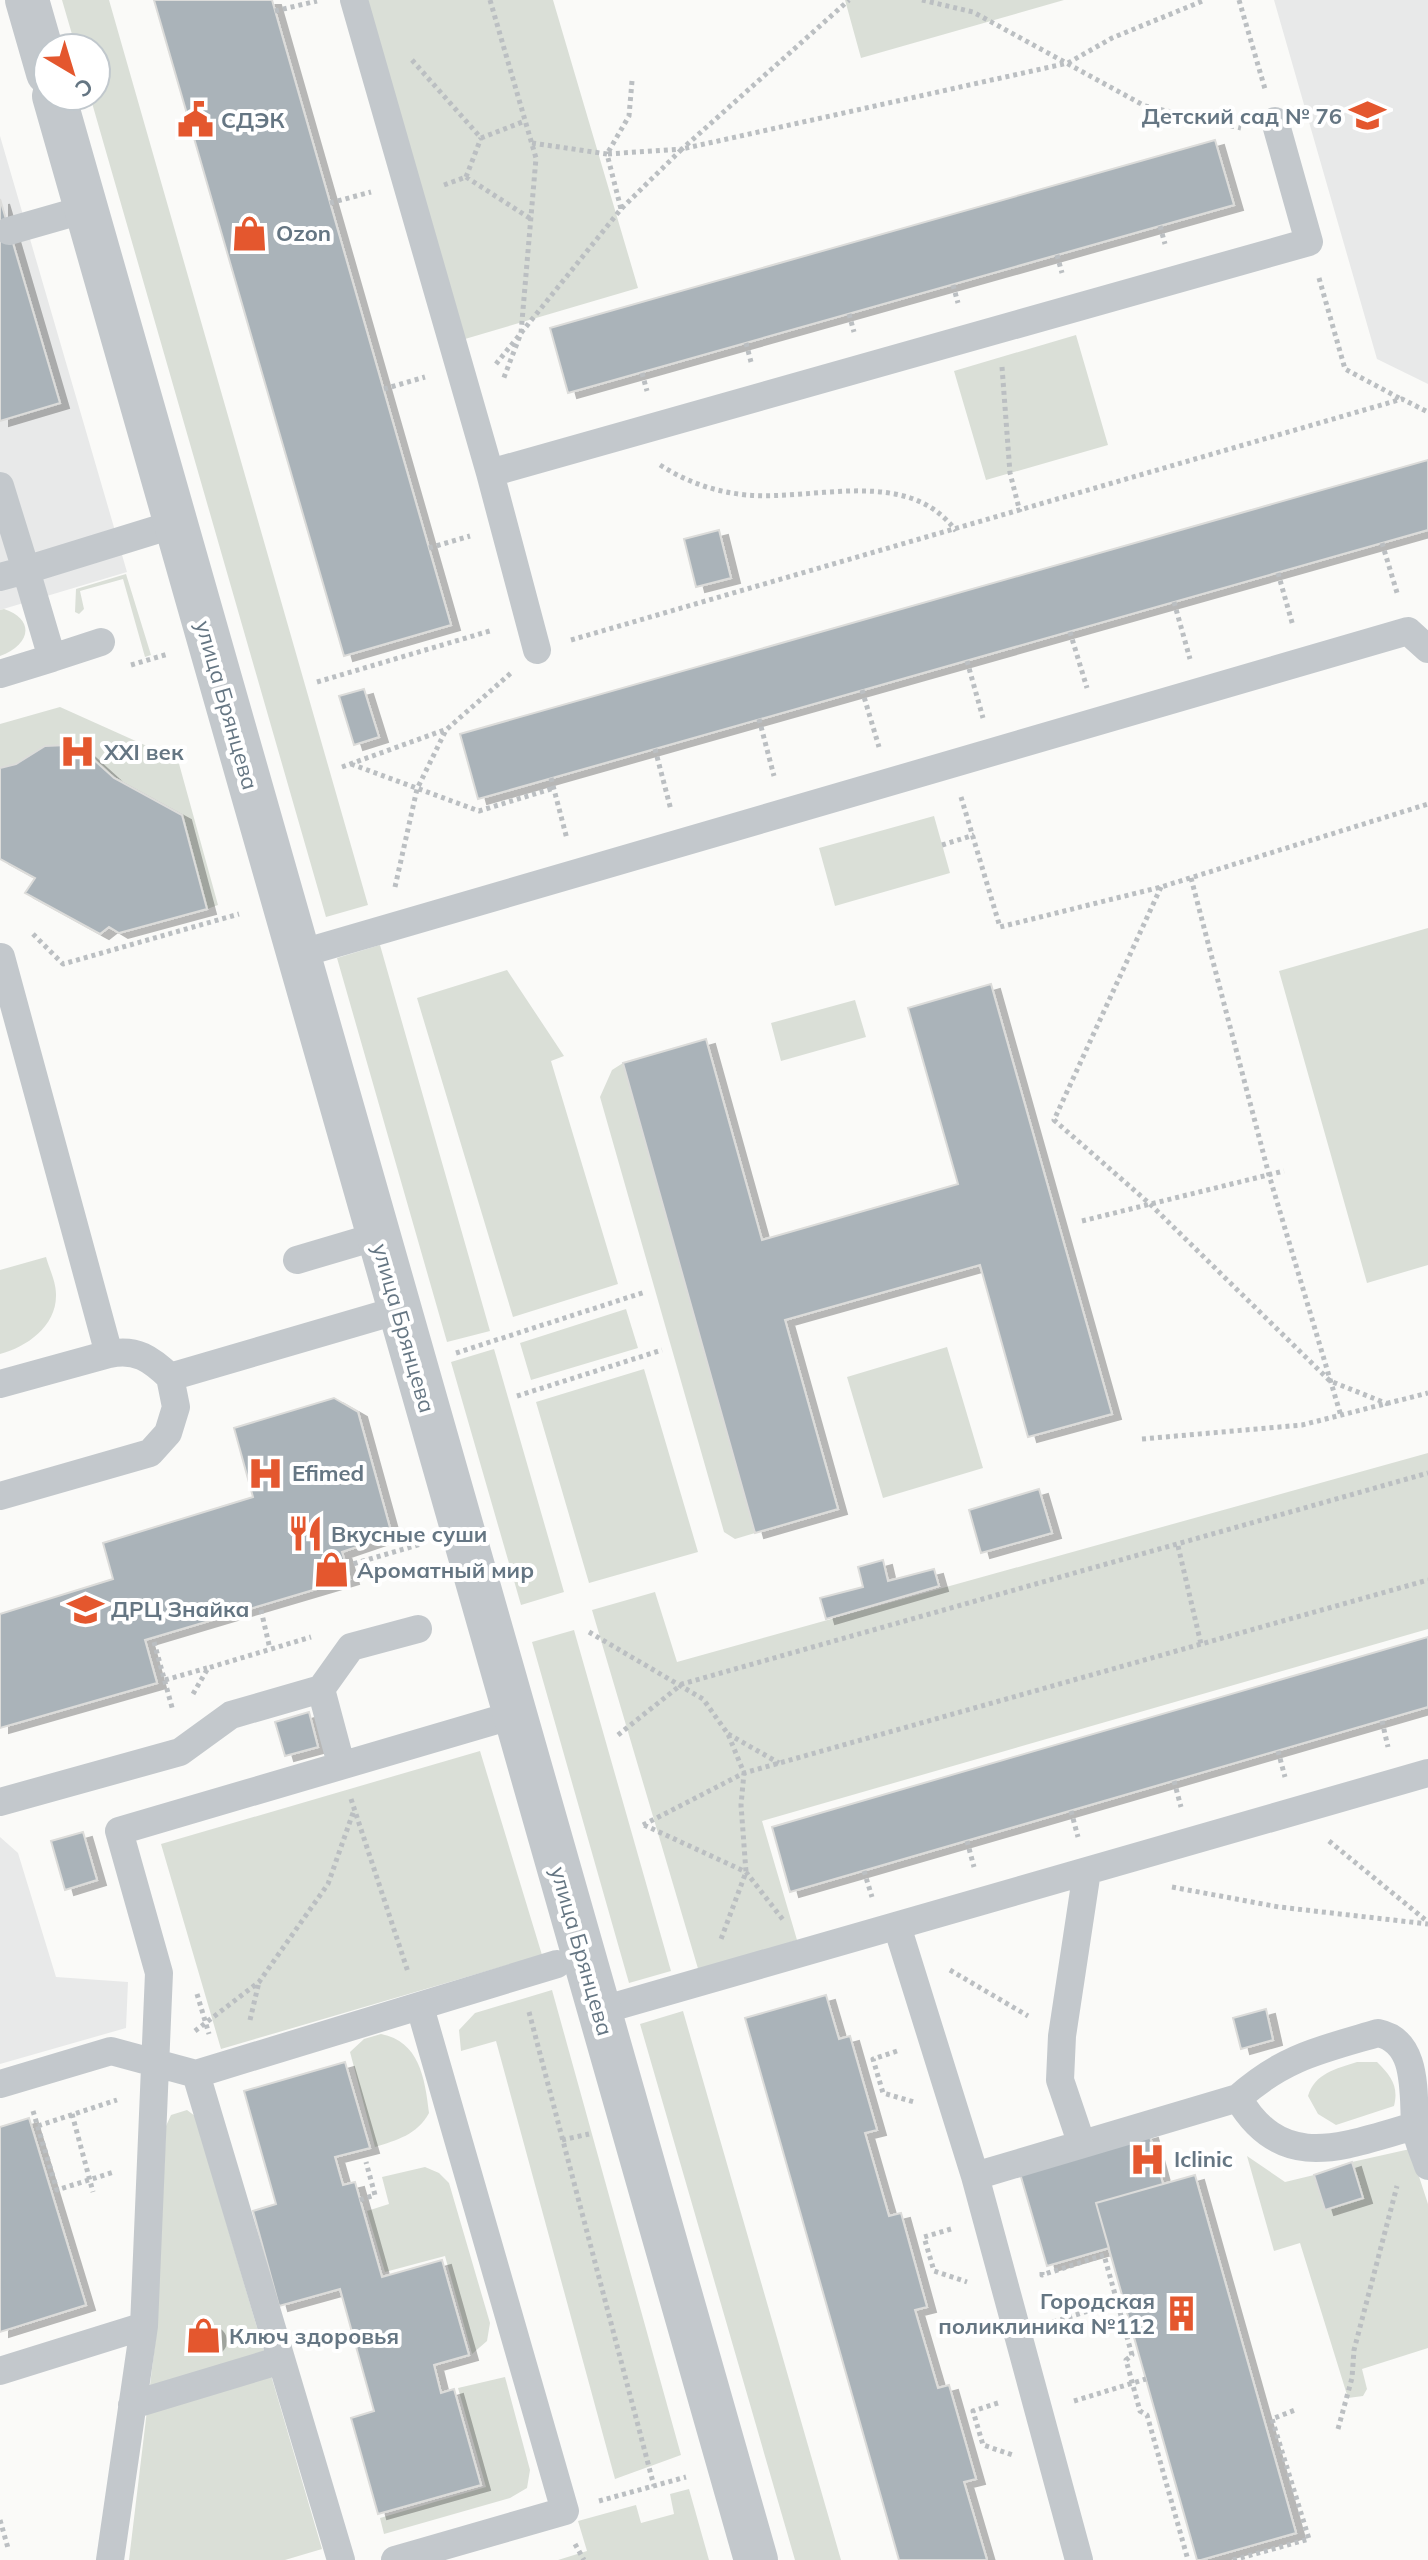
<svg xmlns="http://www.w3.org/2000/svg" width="1428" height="2560" font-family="Mulish,sans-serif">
  <defs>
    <filter id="shadow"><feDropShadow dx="9" dy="5" stdDeviation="0" flood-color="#0004"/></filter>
  </defs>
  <rect width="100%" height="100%" fill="#fafaf8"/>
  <path fill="#e8e9e9" d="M1274,0H1428V384L1377,359Z
    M0,136L127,572L0,610Z
    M0,1837L18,1853L56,1977L128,1982L126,2028L0,2064Z"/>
  <path fill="#dadfd7" d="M62,0H109L368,905L326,917L90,96H96V48H76Z
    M365,0H553L638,288L465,339Z
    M845,0H1064L861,58Z
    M1076,335L1108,445L986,480L954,371Z
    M126,574L151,655L145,657L123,579L80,591L84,609L79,614L75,612L76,589Z
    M4,609C37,620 29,646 0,656V610Z
    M60,707L178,760L218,905L207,909L182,815L114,778L82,749L45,746L16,764L0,768V724Z
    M934,816L950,873L835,906L819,848Z
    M1428,928V1265L1367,1283L1279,971Z
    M380,945L490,1331L447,1342L337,958Z
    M507,970L564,1056L551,1061L618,1284L513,1317L417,998Z
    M855,1000L866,1037L781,1061L771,1023Z
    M623,1063L755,1533L735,1539L724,1532L600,1097L612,1070Z
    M46,1257C49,1268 56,1282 56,1294C57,1326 27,1347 0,1354V1270Z
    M626,1309L638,1348L531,1380L520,1343Z
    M947,1347L983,1468L883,1498L847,1377Z
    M494,1349L564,1592L521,1605L451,1362Z
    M644,1369L698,1552L589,1583L536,1402Z
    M1428,1453V1629L762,1821L797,1940L699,1972L592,1610L655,1592L677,1662Z
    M574,1630L671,1971L629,1983L532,1642Z
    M480,1751L542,1955L221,2049L161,1844Z
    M552,1990L681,2455L615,2479L496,2041L461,2051L459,2030L475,2013Z
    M683,2011L841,2560H795L640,2024Z
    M381,2034C419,2041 425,2078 429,2113C417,2135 397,2140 375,2147L350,2052L364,2039Z
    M1357,2062H1377C1391,2076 1399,2086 1394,2106L1336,2125L1318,2114L1308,2096C1315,2073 1336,2069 1357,2062Z
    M187,2110L195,2116L322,2549L285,2560H129L157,2327L166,2126L171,2115Z
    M1410,2149L1428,2204V2348L1362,2369L1367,2389L1363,2396L1348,2398L1300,2243L1274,2251L1247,2156L1285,2182L1314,2175L1326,2210L1363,2198L1352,2162Z
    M425,2167L439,2173L449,2183L490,2323L487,2341L472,2354L445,2256L385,2272L367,2211L389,2204L382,2177Z
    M505,2377L530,2470L527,2488L510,2498L384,2534L380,2518L486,2487L458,2388Z
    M689,2489L709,2560H558L587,2551L578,2521L636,2505L641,2523L674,2514L670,2494Z"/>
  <path fill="#aab3b9" stroke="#dcdcda" stroke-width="2" filter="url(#shadow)" d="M154,0H272L451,625L344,656Z
    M1215,140L1234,205L568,393L550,328Z
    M0,199L60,403L0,421Z
    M1428,460V530L478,799L460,734Z
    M719,530L731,578L696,587L684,539Z
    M364,689L379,737L354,745L339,696Z
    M68,745L82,749L114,778L182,815L207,909L119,933L109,927L100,934L25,893L35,878L0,859V768L16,764L45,746Z
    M991,984L1112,1414L1028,1437L980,1265L785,1320L838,1509L755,1533L623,1063L706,1039L762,1240L958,1184L908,1008Z
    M334,1398L358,1412L392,1535L342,1552L350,1579L145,1640L157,1683L0,1728V1614L113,1579L103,1543L253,1497L234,1428Z
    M1039,1489L1052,1533L981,1553L969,1510Z
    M883,1560L888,1581L934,1569L939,1586L826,1619L820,1598L863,1587L858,1567Z
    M1428,1637V1707L790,1892L772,1827Z
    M309,1712L318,1747L285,1756L275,1722Z
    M83,1832L97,1880L65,1890L51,1841Z
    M826,1995L839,2039L850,2036L877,2130L865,2133L889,2216L901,2213L927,2307L915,2310L938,2388L949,2385L976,2479L964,2482L987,2560H899L745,2018Z
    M1266,2009L1273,2040L1241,2049L1233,2018Z
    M345,2062L370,2148L335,2157L343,2185L355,2182L382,2277L442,2260L469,2355L434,2365L441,2393L454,2389L481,2485L378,2514L351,2418L374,2411L340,2289L279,2306L253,2211L276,2204L244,2091Z
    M29,2118L86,2305L0,2332V2127Z
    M1149,2133L1163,2184L1096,2203L1109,2248L1047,2266L1019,2170Z
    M1352,2162L1363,2198L1325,2210L1314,2175Z
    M1195,2175L1296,2533L1201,2560H1197L1096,2203Z
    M189 2336a14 14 0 1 1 28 0a14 14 0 1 1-28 0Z"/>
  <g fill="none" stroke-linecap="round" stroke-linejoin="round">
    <path stroke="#bbbfc2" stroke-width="5" stroke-dasharray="4 4" stroke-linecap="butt" d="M490,0L536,158L521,333L503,380
      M922,0L973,12L1145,106L1241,128
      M1239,0L1265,89
      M275,11L317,1
      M412,60L481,138L525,121
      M632,81L629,116L607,154L682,149L849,0
      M532,143L607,154L621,209
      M466,177L531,219
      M466,177L481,138
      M444,185L466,177
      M330,203L371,192
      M1160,226L1165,244
      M1057,255L1062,273
      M1319,278L1345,369L1401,399
      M953,285L958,303
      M849,314L854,332
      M746,343L751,362
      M496,364L621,209L682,149L1068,63L1112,38L1205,0
      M1002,367L1010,473L1020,512
      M642,373L647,391
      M384,389L425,377
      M660,465C687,482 715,492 747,495C815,501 908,466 956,531
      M1382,543L1398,596
      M429,548L470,536
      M1278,573L1293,626
      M1174,602L1190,659
      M1070,632L1087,688
      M571,640L1402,399L1428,412
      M967,661L983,718
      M131,665L168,654
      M317,682L493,630
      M862,690L879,747
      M759,719L774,776
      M655,749L671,810
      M351,764L479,811L554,788
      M342,767L447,729L511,673
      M551,778L567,839
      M961,797L1000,927L1161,887L1428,804
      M942,845L974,835
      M1191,878L1269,1175L1341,1416
      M395,887L417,789L446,730
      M1161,887L1054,1120L1150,1204L1330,1381L1388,1404
      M33,934L63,964L239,914
      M1082,1221L1284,1171
      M456,1353L645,1292
      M517,1396L662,1350
      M1142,1439L1302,1425L1428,1393
      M1178,1546L1201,1644
      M346,1566L421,1544
      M261,1610L270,1649
      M589,1632L703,1699L728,1734L744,1773L741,1805L746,1872L721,1939
      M154,1642L173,1711
      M165,1680L207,1668
      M193,1694L208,1668L311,1637
      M1382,1721L1388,1747
      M728,1734L779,1763
      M618,1735L682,1684L1428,1473
      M1278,1751L1285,1777
      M1174,1781L1181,1807
      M351,1799L408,1972
      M1071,1811L1078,1837
      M643,1825L744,1773L1428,1580
      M644,1825L746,1872L784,1921
      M967,1841L974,1867
      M1329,1841L1428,1922
      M864,1871L872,1897
      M1172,1887L1279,1907L1428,1924
      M950,1970L1028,2016
      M197,1994L209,2034
      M529,2012L654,2486
      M250,2020L259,1982
      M195,2031L259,1982L328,1884L354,1810
      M897,2051L873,2059L883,2093L914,2102
      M33,2111L57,2190L114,2172
      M72,2114L93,2192
      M38,2126L117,2100
      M562,2140L589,2134
      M360,2200L375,2195L366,2162
      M951,2229L924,2237L934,2271L967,2282
      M1042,2272V2275L1104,2255L1132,2355L1126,2360L1140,2411L1147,2415L1188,2560
      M1053,2322L1117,2302
      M1074,2401L1146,2379
      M998,2403L973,2411L983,2445L1013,2455
      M1338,2429L1352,2378L1354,2350L1397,2186
      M599,2501L686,2477
      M0,2520L8,2548
      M575,2544L584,2560
      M1233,2560L1309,2539L1272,2419L1295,2410"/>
    <path stroke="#c3c8cc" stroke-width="28" d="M354,0L490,473L537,650
      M9,231L86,209
      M490,473L1309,242L1275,121
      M0,486L26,570L0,577
      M52,658L101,642
      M0,674L52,658L26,570L175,524
      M299,954L1408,631L1428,649
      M1,957L109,1354C136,1348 151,1359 170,1377
      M297,1260L378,1236
      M0,1384L109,1354
      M0,1496L150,1453L168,1433L176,1407L170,1377L399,1310
      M321,1689L351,1647L418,1629
      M0,1802L180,1752L231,1715L321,1689L341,1764
      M897,1926L975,2176L1079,2560
      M599,2011L1428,1773
      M196,2074L557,1964
      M0,2084L111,2051L196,2074L341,2560
      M1238,2098C1283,2175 1345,2145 1415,2126
      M1081,2142L1060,2080L1062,2036L1087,1871
      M975,2176L1238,2098C1284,2057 1320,2050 1378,2033C1418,2041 1413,2092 1415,2124C1416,2138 1424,2153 1428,2166
      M0,2371L144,2326
      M132,2405L281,2360
      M110,2560L144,2326L159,1973L119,1831L514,1715
      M395,2560L565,2511L420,2007"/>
    <path stroke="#c3c8cc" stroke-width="44" d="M27,0L48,73
      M54,96L756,2560"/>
  </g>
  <defs>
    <symbol id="school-bare" viewBox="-9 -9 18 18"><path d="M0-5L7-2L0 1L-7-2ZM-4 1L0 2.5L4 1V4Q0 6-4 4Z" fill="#e4572e" stroke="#fff" stroke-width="2.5" paint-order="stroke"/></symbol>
    <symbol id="civic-bare" viewBox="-9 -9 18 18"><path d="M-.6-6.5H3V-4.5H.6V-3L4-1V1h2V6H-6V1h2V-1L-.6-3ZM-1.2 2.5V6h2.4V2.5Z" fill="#e4572e" stroke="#fff" stroke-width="2.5" paint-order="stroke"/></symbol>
    <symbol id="shop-bare" viewBox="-9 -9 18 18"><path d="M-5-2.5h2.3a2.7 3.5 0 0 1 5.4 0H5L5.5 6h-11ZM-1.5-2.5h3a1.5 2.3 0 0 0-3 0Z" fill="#e4572e" stroke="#fff" stroke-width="2.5" paint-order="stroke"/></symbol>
    <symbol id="hospital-bare" viewBox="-9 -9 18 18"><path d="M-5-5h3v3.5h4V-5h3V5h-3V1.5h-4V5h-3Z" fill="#e4572e" stroke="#fff" stroke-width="2.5" paint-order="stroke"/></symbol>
    <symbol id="restaurant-bare" viewBox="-9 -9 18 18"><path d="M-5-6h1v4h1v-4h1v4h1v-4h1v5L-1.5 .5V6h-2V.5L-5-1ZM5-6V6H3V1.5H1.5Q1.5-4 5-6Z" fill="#e4572e" stroke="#fff" stroke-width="2.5" paint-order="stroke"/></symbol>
    <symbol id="building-bare" viewBox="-9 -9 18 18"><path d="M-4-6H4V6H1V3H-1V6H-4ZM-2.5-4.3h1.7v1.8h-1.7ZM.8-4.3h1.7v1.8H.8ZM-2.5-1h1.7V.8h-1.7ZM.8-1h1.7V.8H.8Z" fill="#e4572e" stroke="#fff" stroke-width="2.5" paint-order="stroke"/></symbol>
  </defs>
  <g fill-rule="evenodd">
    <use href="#school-bare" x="1342" y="90" width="51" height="51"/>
    <use href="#civic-bare" x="170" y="94" width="51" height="51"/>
    <use href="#shop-bare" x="224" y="208" width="51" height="51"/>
    <use href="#hospital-bare" x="52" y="726" width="51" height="51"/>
    <use href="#hospital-bare" x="240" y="1448" width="51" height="51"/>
    <use href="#restaurant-bare" x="280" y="1508" width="51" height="51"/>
    <use href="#shop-bare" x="306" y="1544" width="51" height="51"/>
    <use href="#school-bare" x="60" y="1584" width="51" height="51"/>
    <use href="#hospital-bare" x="1122" y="2134" width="51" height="51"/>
    <use href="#building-bare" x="1156" y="2288" width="51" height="51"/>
    <use href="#shop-bare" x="178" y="2310" width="51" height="51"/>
  </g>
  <g text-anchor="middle" stroke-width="8" stroke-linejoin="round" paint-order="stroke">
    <g font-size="22" font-weight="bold" fill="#657683" stroke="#fff" text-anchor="start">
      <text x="1342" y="124" text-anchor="end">Детский сад № 76</text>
      <text x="221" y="128">СДЭК</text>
      <text x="276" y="241">Ozon</text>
      <text x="104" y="760">XXI век</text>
      <text x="292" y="1481">Efimed</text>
      <text x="331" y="1542">Вкусные суши</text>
      <text x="357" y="1578">Ароматный мир</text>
      <text x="111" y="1617">ДРЦ Знайка</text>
      <text x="1174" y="2167">Iclinic</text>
      <text x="1155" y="2309" text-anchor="end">Городская<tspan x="1155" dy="25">поликлиника №112</tspan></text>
      <text x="229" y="2344">Ключ здоровья</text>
    </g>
    <g font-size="22" fill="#657683" stroke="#fff">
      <text transform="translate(227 705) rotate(74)" y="8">улица Брянцева</text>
      <text transform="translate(404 1328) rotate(74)" y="8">улица Брянцева</text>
      <text transform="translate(582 1951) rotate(74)" y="8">улица Брянцева</text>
    </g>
  </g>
  <g transform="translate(72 72) rotate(142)"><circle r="38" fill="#ffffff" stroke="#c1c8cd" stroke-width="2"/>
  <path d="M0-6L14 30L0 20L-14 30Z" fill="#e4572e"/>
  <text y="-12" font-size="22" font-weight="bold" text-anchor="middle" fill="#657683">С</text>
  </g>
</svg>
